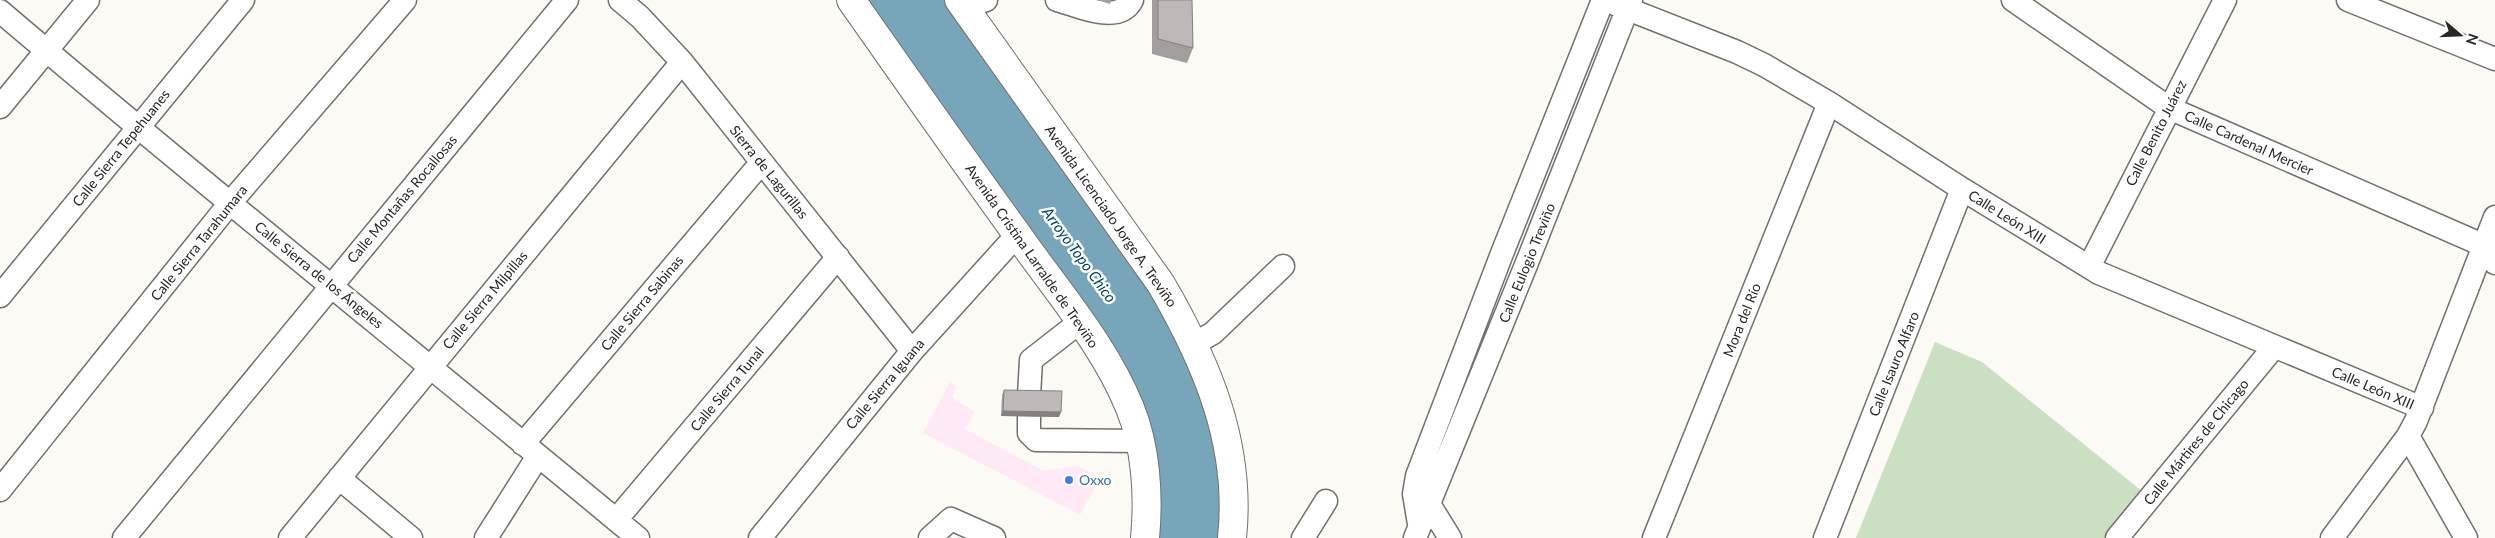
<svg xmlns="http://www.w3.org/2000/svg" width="2495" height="538" font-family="Lato,sans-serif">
  <rect width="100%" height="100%" fill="#fcfaf5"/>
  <path fill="#ffe9f7" d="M950,382L957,386L952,398L975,412L965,429L1044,471L1078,466L1100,477L1080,515L923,433Z"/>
  <path fill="#cbdfc2" d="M1935,342L1982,362L2143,492L2107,538H1856Z"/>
  <path fill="#77a6bb" d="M851,0H959L1194,344L1232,538H1145L1130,408Z"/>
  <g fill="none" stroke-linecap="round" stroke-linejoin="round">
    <defs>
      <path id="minor" d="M620,0L640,17L682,62L912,351
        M1057,0C1077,5 1119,26 1132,0
        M1605,0L1737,52L1764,65L1829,103L1962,189L2099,273L2422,408
        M2013,0L2169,108L2485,246L2495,263
        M2348,0L2495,59
        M964,7L986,0
        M0,11C210,190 426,362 638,538
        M0,107L88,0
        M2089,267L2225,0
        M0,296L243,0
        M1194,344L1213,333L1283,266
        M1029,396L1031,360L1081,321
        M1029,416V433L1036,440L1140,441
        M2408,436L2466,538
        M523,444L761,163
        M339,478L411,538
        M0,490L230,203L405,0
        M1419,498L1429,504L1450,538
        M616,520L838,257
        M1419,524L1414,494L1417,476L1501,256L1603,0
        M124,538L567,0
        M290,538L682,62
        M486,538L538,456
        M760,538L912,351L1017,235
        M930,538L951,519L994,538
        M1303,538L1326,501
        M1415,538L1526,265L1631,0
        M1654,538L1829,103
        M1825,538L1962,189
        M2117,538L2274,347
        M2332,538L2408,436L2416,421L2495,217"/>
      <path id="major" d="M851,0C906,78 961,157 1017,234C1056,290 1104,344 1130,408C1146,447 1149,496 1145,538
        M959,0L1161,284C1207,363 1242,445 1232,538"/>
    </defs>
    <use href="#minor" stroke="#72706c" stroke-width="25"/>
    <use href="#major" stroke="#72706c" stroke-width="30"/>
    <use href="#minor" stroke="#fff" stroke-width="22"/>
    <use href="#major" stroke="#fff" stroke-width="28"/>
  </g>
  <path fill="#a39e9e" d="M1097,0H1111L1110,4Z
    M1152,0H1192L1193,48L1187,63L1152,54Z
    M1004,390L1059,417L1001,416L1002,395Z"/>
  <path fill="#858181" d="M1003,411L1061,412L1059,417L1001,416Z"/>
  <path fill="#beb8b8" stroke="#858181" d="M1158,0H1192L1193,48L1158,39Z
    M1004,390L1062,391L1061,412L1003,411Z"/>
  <circle fill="#3f7fe0" stroke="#fff" stroke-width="2" cx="1069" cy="480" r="5"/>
  <g text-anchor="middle" stroke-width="5" stroke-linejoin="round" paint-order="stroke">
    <g font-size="14" fill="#282725" stroke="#fff">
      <text transform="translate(2156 133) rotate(-63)" y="5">Calle Benito Juárez</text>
      <text transform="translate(2249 143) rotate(24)" y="5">Calle Cardenal Mercier</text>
      <text transform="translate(121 148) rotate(-51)" y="5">Calle Sierra Tepehuanes</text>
      <text transform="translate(769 172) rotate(51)" y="5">Sierra de Lagurillas</text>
      <text transform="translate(402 199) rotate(-50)" y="5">Calle Montañas Rocallosas</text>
      <text transform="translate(1111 216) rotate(55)" y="5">Avenida Licenciado Jorge A. Treviño</text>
      <text transform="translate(2007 217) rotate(32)" y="5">Calle León XIII</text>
      <text transform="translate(199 243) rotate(-51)" y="5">Calle Sierra Tarahumara</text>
      <text transform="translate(1032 256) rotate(55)" y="5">Avenida Cristina Larralde de Treviño</text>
      <text transform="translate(1527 263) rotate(-68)" y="5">Calle Eulogio Treviño</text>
      <text transform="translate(319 275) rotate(39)" y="5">Calle Sierra de los Ángeles</text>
      <text transform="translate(485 300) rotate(-50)" y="5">Calle Sierra Milpillas</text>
      <text transform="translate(642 303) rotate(-50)" y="5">Calle Sierra Sabinas</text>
      <text transform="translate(1742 320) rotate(-68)" y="5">Mora del Río</text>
      <text transform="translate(1894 364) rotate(-68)" y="5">Calle Isauro Alfaro</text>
      <text transform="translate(885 384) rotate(-50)" y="5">Calle Sierra Iguana</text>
      <text transform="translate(2373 388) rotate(23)" y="5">Calle León XIII</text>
      <text transform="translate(727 389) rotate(-50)" y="5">Calle Sierra Tunal</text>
      <text transform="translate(2196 442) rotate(-51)" y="5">Calle Mártires de Chicago</text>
    </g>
    <g font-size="14" fill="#366cbe" stroke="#fff" text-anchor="start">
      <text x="1079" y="485">Oxxo</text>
    </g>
    <g font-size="15" font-style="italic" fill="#00455b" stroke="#fff">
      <text transform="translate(1079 255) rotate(54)" y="5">Arroyo Topo Chico</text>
    </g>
  </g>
  <g transform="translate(2460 35) rotate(109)" stroke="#ffffff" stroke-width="4" paint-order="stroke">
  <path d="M0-4L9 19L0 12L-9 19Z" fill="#282725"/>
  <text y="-8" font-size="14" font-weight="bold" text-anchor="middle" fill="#282725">N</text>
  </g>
</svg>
